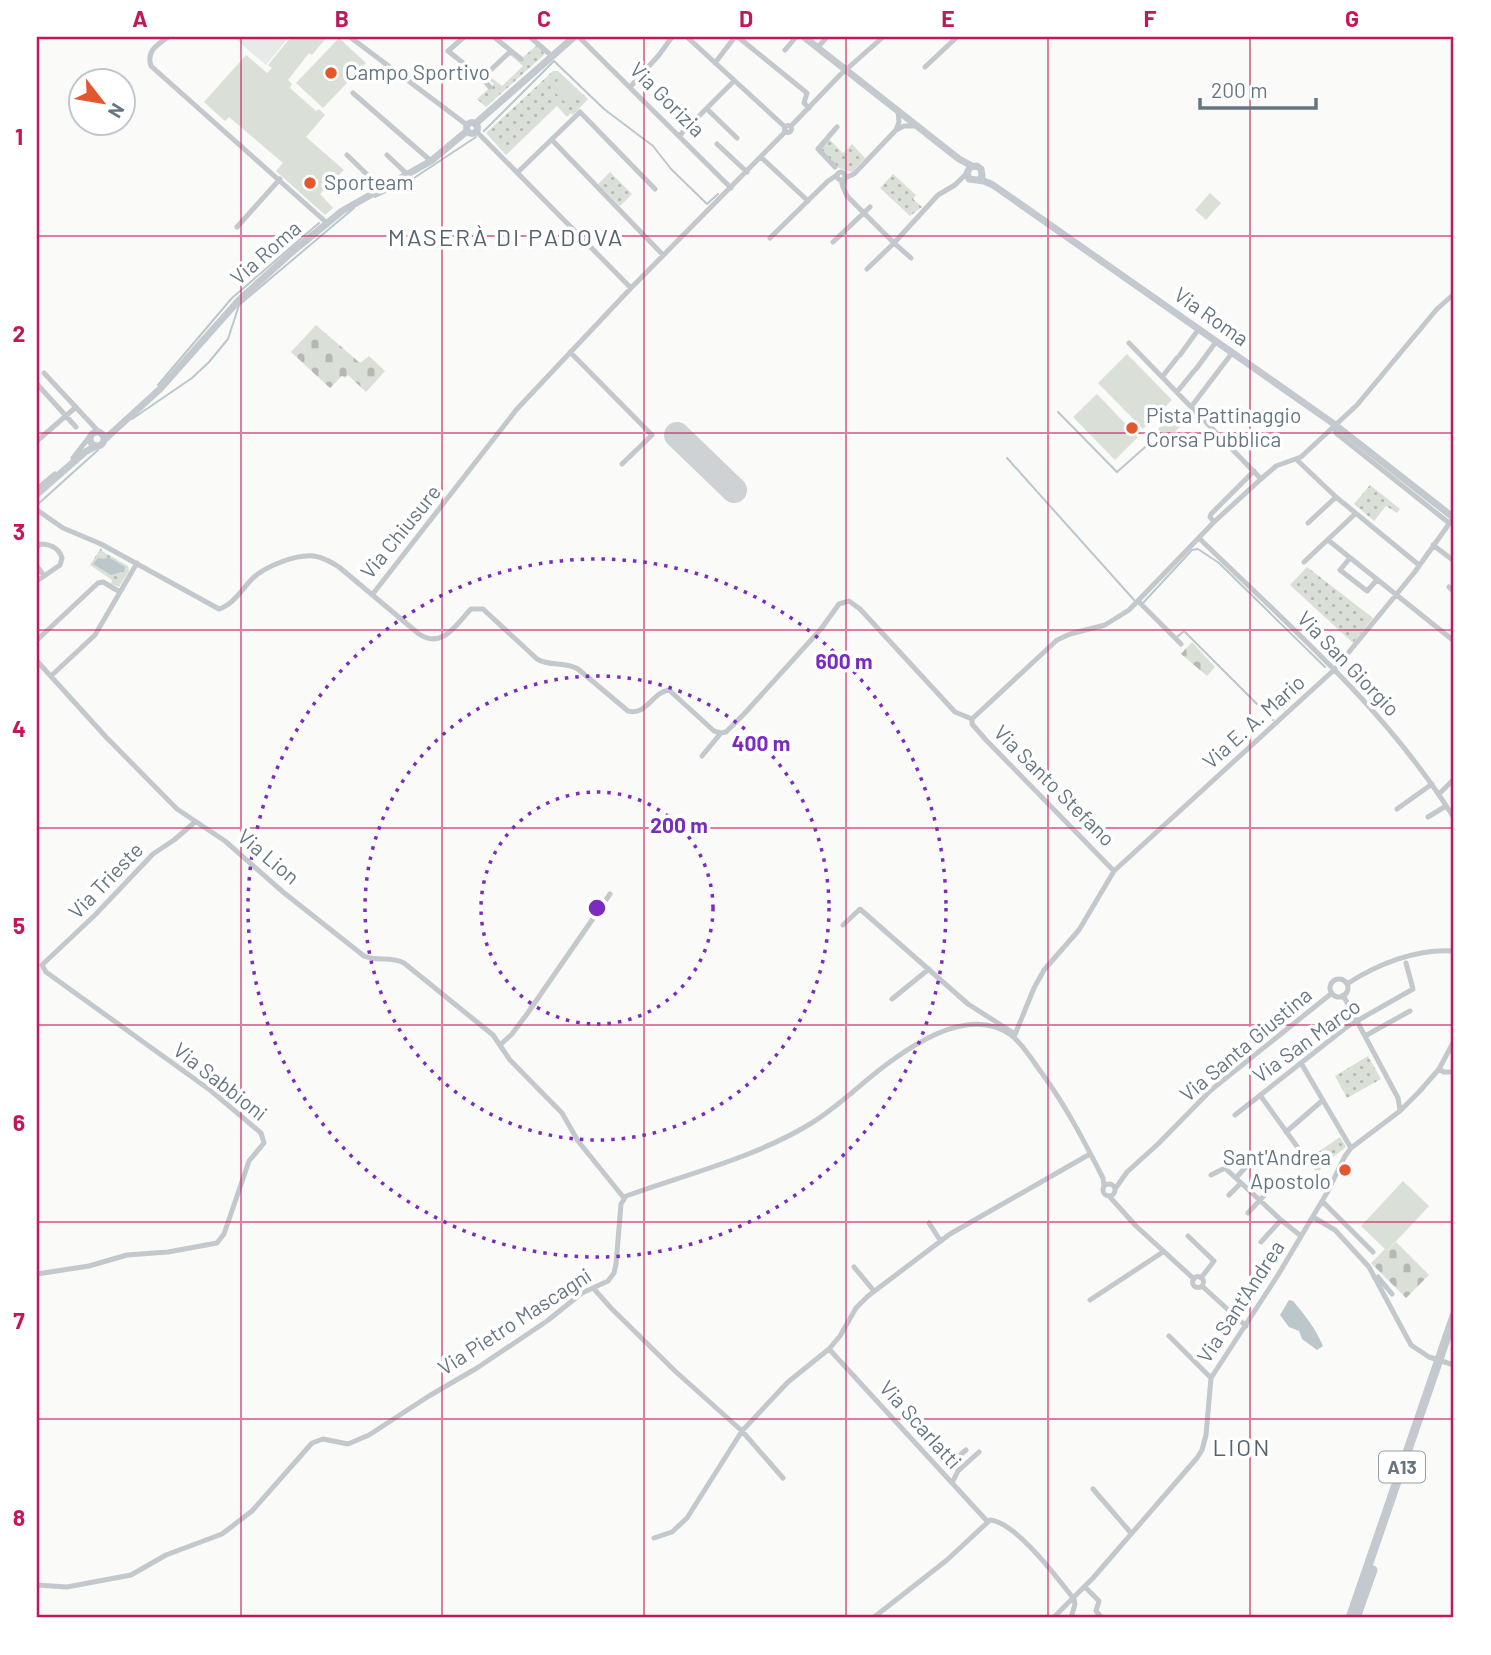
<svg xmlns="http://www.w3.org/2000/svg" width="1491" height="1655" font-family="Barlow,sans-serif">
  <defs>
    <pattern id="grass-dots" width="8" height="8" patternUnits="userSpaceOnUse" patternTransform="scale(1.75)"><rect width="8" height="8" fill="#dadfd7"/><path d="M2 2h.1M6 6h.1" fill="none" stroke="#b4b9b4" stroke-width="1.8" stroke-linecap="round"/></pattern>
    <pattern id="cemetery-stones" width="16" height="16" patternUnits="userSpaceOnUse" patternTransform="scale(1.75)"><rect width="16" height="16" fill="#dadfd7"/><path d="M2 7V4a2 2 0 0 1 4 0v3zM10 15v-3a2 2 0 0 1 4 0v3z" fill="#b4b9b4"/></pattern>
  </defs>
  <rect width="100%" height="100%" fill="#fafaf8"/>
  <path fill="#e8e9e9" d="M233,37H289L266,65Z"/>
  <path fill="url(#grass-dots)" d="M537,45L545,54L486,107L477,99L494,84L486,77L488,75L502,86L523,66L510,55L512,53L521,59Z
    M553,71H558L588,99L573,115L571,113L567,117L557,106L506,155L486,133Z
    M829,139L843,153L852,144L865,158L852,172L839,168L820,150Z
    M610,172L632,194L620,206L598,184Z
    M893,174L916,195L913,199L922,207L910,216L880,188Z
    M1370,485L1400,509L1397,513L1386,506L1374,521L1354,504Z
    M101,548L102,551L128,566L129,571L119,587L111,584L112,580L90,565Z
    M1307,567L1373,618L1353,643L1290,585Z
    M1368,1056L1381,1079L1347,1098L1335,1076Z
    M1340,1137L1346,1147L1324,1164L1317,1174L1308,1159Z"/>
  <path fill="url(#cemetery-stones)" d="M316,325L360,363L369,356L385,371L366,392L348,375L345,378L342,376L330,388L291,352Z
    M1192,642L1215,667L1207,676L1181,654Z
    M1396,1242L1429,1275L1406,1298L1371,1263L1385,1249L1387,1251Z"/>
  <path fill="#dadfd7" d="M291,37H327L312,55L309,53L288,80L292,84L290,88L316,111L319,109L325,115L306,137L344,170L320,194L333,208L325,215L276,171L283,163L229,117L225,121L204,102L246,55L267,73L272,68L268,65Z
    M339,38L366,63L323,108L296,83Z
    M561,77L578,95L568,105L550,88Z
    M1210,193L1221,203L1206,220L1195,210Z
    M1127,354L1172,400L1143,429L1098,383Z
    M1097,394L1138,437L1115,460L1073,417Z
    M1176,411L1186,421L1168,439L1158,429Z
    M1403,1181L1429,1206L1387,1251L1361,1226Z"/>
  <path fill="#bbc7cb" d="M108,557L125,567L124,571L111,575L93,564L98,558L104,559Z
    M1289,1300L1293,1301C1305,1315 1315,1328 1323,1346L1317,1350L1302,1339L1299,1331L1289,1327L1280,1315Z"/>
  <g fill="none" stroke-linecap="round" stroke-linejoin="round">
    <path stroke="#bbc7cb" stroke-width="2" d="M484,131L554,61L604,109L653,146L671,169L707,204L718,194
      M375,197L411,180L476,137
      M158,385L232,298L319,223
      M1058,412L1117,472L1152,441
      M132,419L192,378L209,362L228,339L239,305L354,208
      M1007,458L1135,601
      M37,505L98,450
      M1143,603L1192,550L1198,549L1219,563L1325,667
      M1177,637L1184,631L1273,720"/>
    <path stroke="#ced2d4" stroke-width="26" d="M677,435L734,490"/>
    <path stroke="#c3c8cc" stroke-width="5" d="M168,37C157,45 146,51 151,66L327,223
      M350,37L467,125
      M464,37L448,51L482,78L511,51
      M494,37L521,59
      M530,37L552,56
      M579,37L731,188
      M687,37L785,127
      M818,47L827,37
      M785,50L796,37
      M715,63L734,38L738,37L807,93L804,103L809,108
      M925,67L957,37
      M482,78L490,87
      M631,86L659,55L672,37
      M353,93L431,161
      M707,109L737,138
      M784.5 129a3.5 3.5 0 1 1 7 0a3.5 3.5 0 1 1-7 0Z
      M791,126L840,75L883,37
      M896,130L899,122L898,110
      M476,131L631,288
      M680,135L734,81
      M552,140L663,255
      M717,144L747,172
      M347,155L381,188
      M387,155L408,175
      M762,158L808,201
      M835,167L818,149L837,127
      M837 176a4 4 0 1 1 8 0a4 4 0 1 1-8 0Z
      M518,172L580,112L655,189
      M841,180L843,187L845,178L854,174L896,130L904,126H918
      M843,187L847,196L894,243L938,195L955,185L967,173
      M237,227L280,179
      M770,238L828,181L837,175
      M833,242L870,207
      M867,269L894,243L911,258
      M1129,343L1261,479
      M570,352L652,435L622,464
      M1180,355L1198,330
      M1196,369L1216,342
      M44,373L99,432
      M1162,377L1177,358
      M37,384L76,427
      M1177,392L1194,371
      M1191,407L1232,353
      M1334,424L1336,433L1449,523
      M37,441L76,407
      M73,458L90,436
      M1297,460L1336,497L1419,565
      M37,489L55,474
      M37,510L63,528L101,544L219,609C233,605 242,589 252,579C264,567 295,554 314,556C323,557 331,562 339,567L419,634C443,650 457,623 471,609H483L537,659C550,667 565,661 578,669L628,711C647,716 652,692 669,690L714,731L721,733
      M1214,522L1210,517L1211,514L1254,471
      M1308,523L1336,497
      M1199,538C1290,627 1387,710 1454,818
      M1328,540L1454,641
      M1433,545L1454,561
      M37,547L40,544C50,544 59,548 62,558L60,565L37,581
      M1350,558L1340,570L1367,591L1377,580
      M1304,562L1355,514
      M37,566L44,576
      M1449,587L1454,592
      M372,595L517,409L631,288L786,131
      M1138,601L1181,644
      M37,640L98,583L103,582L120,592
      M37,661L106,737L177,809L225,841L283,892L364,956C377,962 391,956 404,963L493,1035L510,1060L562,1113L578,1141L624,1198
      M51,676L95,635L137,563
      M972,719L1057,640L1070,634L1105,625L1129,610L1214,522L1261,479L1276,466L1301,457L1357,405L1437,309L1454,294
      M972,719V724L986,740L1114,871
      M702,756L721,733L726,732L744,714L821,629L839,604L849,601L860,609L955,712L972,719
      M1439,794L1454,779
      M1397,809L1432,784
      M1428,817L1446,806
      M843,925L860,909L968,1004L1015,1034
      M1330 988a9 9 0 1 1 18 0a9 9 0 1 1-18 0Z
      M1347,984C1377,964 1418,948 1454,951
      M1343,995L1398,1098L1400,1110
      M892,999L929,969
      M1365,1036L1410,1011
      M1014,1037L1034,988L1044,970L1079,930L1114,871L1335,669L1414,573L1454,517
      M500,1045L512,1034L527,1014L610,894
      M1301,1063L1351,1148
      M1439,1069L1444,1072H1454
      M1260,1095L1306,1159
      M1235,1115L1348,1026L1413,989L1406,963
      M1286,1132L1323,1100
      M1211,1175L1225,1168L1281,1220L1301,1236
      M1315,1176L1330,1188
      M1236,1178L1250,1162
      M1103 1190a6 6 0 1 1 12 0a6 6 0 1 1-12 0Z
      M1115,1189L1127,1172L1158,1144L1211,1090L1332,993
      M1229,1195L1241,1183
      M1109,1196L1136,1226L1194,1279
      M1322,1201L1373,1252
      M1248,1213L1270,1189
      M1313,1217L1335,1230L1369,1267L1411,1345L1429,1357L1454,1365
      M929,1223L940,1240
      M1188,1236L1214,1261L1201,1278
      M1261,1242L1281,1220
      M854,1267L874,1291
      M37,1274L89,1266L127,1255L168,1252L217,1243L224,1234L249,1161L264,1143L261,1133L210,1090L46,972L42,965L95,915L153,854L174,840L195,822
      M1192.5 1282a5.5 5.5 0 1 1 11 0a5.5 5.5 0 1 1-11 0Z
      M1378,1277L1392,1294
      M1202,1286L1246,1326
      M594,1289L611,1308L675,1371L742,1431L783,1478
      M1090,1300L1163,1252
      M1169,1336L1211,1378
      M829,1349L987,1521
      M958,1471L954,1460L966,1450
      M952,1483L958,1471L979,1452
      M1093,1489L1131,1533
      M654,1538L672,1532L687,1518L742,1431L788,1382L829,1349L840,1336L856,1308L868,1296L950,1234L1090,1154
      M37,1585L67,1587L131,1575L166,1555L222,1534L252,1511L312,1443L323,1439L348,1444L369,1435L429,1396L477,1368L547,1321L582,1293L608,1281L614,1273L616,1264L621,1204L626,1196C687,1174 754,1158 810,1124C840,1106 865,1079 894,1059C926,1036 975,1009 1011,1035C1023,1044 1032,1060 1041,1072C1066,1106 1084,1141 1103,1178L1104,1186
      M1085,1587L1099,1601L1096,1611L1102,1618
      M873,1618L947,1560L990,1520C1016,1522 1058,1579 1074,1599
      M1053,1618L1093,1578L1197,1458L1202,1450L1206,1435L1211,1378L1278,1275L1328,1191L1345,1156L1351,1148L1400,1111L1419,1092L1439,1069L1454,1041
      M1071,1618L1075,1604L1074,1599"/>
    <path stroke="#c3c9ce" stroke-width="7" d="M804,37L959,159L972,166
      M466.5 128a5.5 5.5 0 1 1 11 0a5.5 5.5 0 1 1-11 0Z
      M475,124L574,37
      M979,180L982,176L981,169L977,166L970,167L967,173L969,179L984,181L993,185L1334,424L1454,518
      M90 439a7 7 0 1 1 14 0a7 7 0 1 1-14 0Z
      M104,440L160,389L239,300L292,252L342,211L431,161L467,131
      M37,494L85,452L96,446"/>
    <path stroke="#c3c9ce" stroke-width="9" d="M1350,1618L1454,1316
      M1356,1618L1373,1570"/>
  </g>
  <path fill="none" stroke="#c2185b" stroke-width="2" stroke-opacity="0.55" d="M241,37V1618M442,37V1618M644,37V1618M846,37V1618M1048,37V1618M1250,37V1618M37,236H1454M37,433H1454M37,630H1454M37,828H1454M37,1025H1454M37,1222H1454M37,1419H1454"/>
  <g fill="none" stroke="#7b2cbf" stroke-width="3.5" stroke-dasharray="3.5 7">
    <circle cx="597" cy="908" r="116"/>
    <circle cx="597" cy="908" r="232"/>
    <circle cx="597" cy="908" r="349"/>
  </g>
  <g fill="#e4572e" stroke="#fff" stroke-width="2.5">
    <circle cx="331" cy="73" r="7"/>
    <circle cx="310" cy="183" r="7"/>
    <circle cx="1132" cy="428" r="7"/>
    <circle cx="1345" cy="1170" r="7"/>
  </g>
  <g text-anchor="middle" stroke-width="7" stroke-linejoin="round" paint-order="stroke">
    <rect fill="#fff" stroke="#939fa8" stroke-width="2" x="1379" y="1451.5" width="46" height="31" rx="5"/>
    <g font-size="19" font-weight="bold" fill="#657683">
      <text x="1402" y="1474">A13</text>
    </g>
    <g font-size="21" fill="#657683" stroke="#fff" text-anchor="start">
      <text x="345" y="80">Campo Sportivo</text>
      <text x="324" y="190">Sporteam</text>
      <text x="1146" y="423">Pista Pattinaggio<tspan x="1146" dy="24">Corsa Pubblica</tspan></text>
      <text x="1331" y="1165" text-anchor="end">Sant'Andrea<tspan x="1331" dy="24">Apostolo</tspan></text>
    </g>
    <g font-size="21" fill="#657683" stroke="#fff">
      <text transform="translate(667 100) rotate(45)" y="7">Via Gorizia</text>
      <text transform="translate(266 253) rotate(-41)" y="7">Via Roma</text>
      <text transform="translate(1211 317) rotate(35)" y="7">Via Roma</text>
      <text transform="translate(401 532) rotate(-51)" y="7">Via Chiusure</text>
      <text transform="translate(1348 664) rotate(46)" y="7">Via San Giorgio</text>
      <text transform="translate(1254 722) rotate(-42)" y="7">Via E. A. Mario</text>
      <text transform="translate(1054 786) rotate(45)" y="7">Via Santo Stefano</text>
      <text transform="translate(268 857) rotate(40)" y="7">Via Lion</text>
      <text transform="translate(106 881) rotate(-46)" y="7">Via Trieste</text>
      <text transform="translate(1307 1041) rotate(-36)" y="7">Via San Marco</text>
      <text transform="translate(1246 1045) rotate(-40)" y="7">Via Santa Giustina</text>
      <text transform="translate(220 1082) rotate(38)" y="7">Via Sabbioni</text>
      <text transform="translate(1241 1302) rotate(-57)" y="7">Via Sant'Andrea</text>
      <text transform="translate(515 1322) rotate(-33)" y="7">Via Pietro Mascagni</text>
      <text transform="translate(920 1425) rotate(48)" y="7">Via Scarlatti</text>
    </g>
    <g font-size="24" letter-spacing="2" fill="#57646e" stroke="#fff">
      <text x="506" y="246">MASERÀ DI PADOVA</text>
      <text x="1242" y="1456">LION</text>
    </g>
  </g>
  <circle cx="597" cy="908" r="10" fill="#7b2cbf" stroke="#fff" stroke-width="3.5"/>
  <g font-size="21" text-anchor="middle" font-weight="bold" fill="#7b2cbf" stroke="#fff" stroke-width="7" stroke-linejoin="round" paint-order="stroke">
    <text x="844" y="669">600 m</text>
    <text x="761" y="751">400 m</text>
    <text x="679" y="833">200 m</text>
  </g>
  <rect width="1491" height="1655" fill="none" stroke="#ffffff" stroke-width="77"/>
  <g transform="translate(102 102) rotate(121)"><circle r="33" fill="#ffffff" stroke="#c1c8cd" stroke-width="2"/>
  <path d="M0-5L12 26L0 18L-12 26Z" fill="#e4572e"/>
  <text y="-10" font-size="19" font-weight="bold" text-anchor="middle" fill="#657683">N</text>
  </g>
  <path d="M1200 98v10h116v-10" fill="none" stroke="#657683" stroke-width="3.5"/>
  <text x="1211" y="98" font-size="21" fill="#657683" stroke="#ffffff" stroke-width="5" paint-order="stroke">200 m</text>
  <rect x="38" y="38" width="1414" height="1578" fill="none" stroke="#c2185b" stroke-width="2.5"/>
  <g font-size="23" text-anchor="middle" font-weight="bold" fill="#c2185b">
    <text x="140" y="27">A</text>
    <text x="342" y="27">B</text>
    <text x="544" y="27">C</text>
    <text x="746" y="27">D</text>
    <text x="948" y="27">E</text>
    <text x="1150" y="27">F</text>
    <text x="1352" y="27">G</text>
    <text x="19" y="145">1</text>
    <text x="19" y="342">2</text>
    <text x="19" y="540">3</text>
    <text x="19" y="737">4</text>
    <text x="19" y="934">5</text>
    <text x="19" y="1131">6</text>
    <text x="19" y="1329">7</text>
    <text x="19" y="1526">8</text>
  </g>
</svg>
